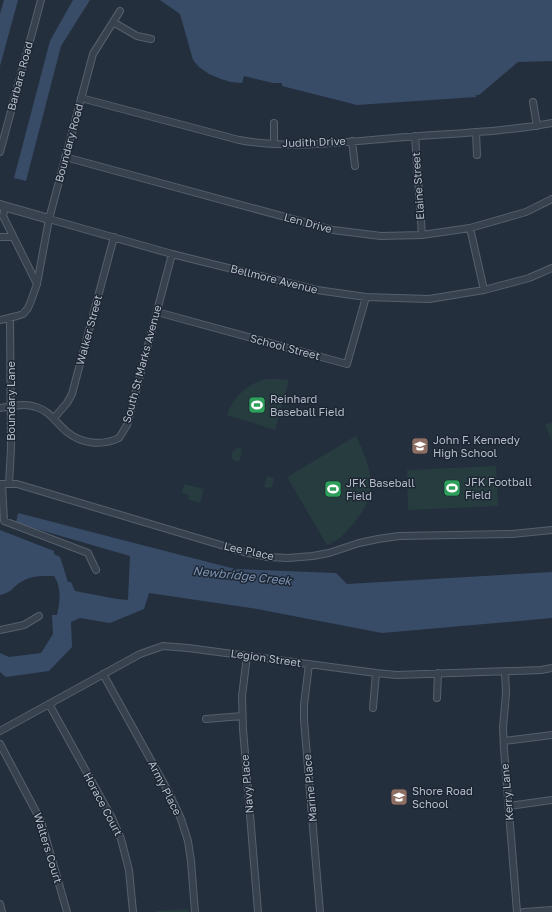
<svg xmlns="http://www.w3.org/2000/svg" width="552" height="912" font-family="'Golos Text',sans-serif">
  <rect width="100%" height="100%" fill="#242f3e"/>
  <path fill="#263c3f" d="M266,379H277L289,380L275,430L227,415C233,397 247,384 266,379Z
    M552,423V441L545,424Z
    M356,436C372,470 380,493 353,524C346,533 338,541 327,545L287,477Z
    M239,448L242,449L240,460L235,462L231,457L232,453L235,449Z
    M496,466L498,506L408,510L407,470Z
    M267,476L274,478L272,487H270L269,488L264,487Z
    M184,484L204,489L200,503L188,499L189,495L182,493Z
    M188,909L189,912H156V911Z"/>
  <path fill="#394c67" d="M4,0H18L0,66V14Z
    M73,0H90L61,46L26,181L14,178L50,41Z
    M160,0H552V61L518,62L479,95H476V97L357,105L282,86V83H273L244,76L242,83L231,82L221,79L209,74L199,67L193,60L180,14Z
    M18,513L235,569L336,573L347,584L552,572V618L382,633L257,609L149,593L144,609L110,623L80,618L71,622L72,647L49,671L6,677L0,672V653L9,657L41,653L53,634L52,615H57C60,602 62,588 54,576C42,576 32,575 21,582C11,588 13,592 0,595V530L54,551V554L60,557L68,582H71L75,591L117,599L128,600L130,556L16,523Z"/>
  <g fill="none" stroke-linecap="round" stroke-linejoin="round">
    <defs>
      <path id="minor" d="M113,22L137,36L151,39
        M81,98L239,140C294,150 351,141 406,137C455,133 504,132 552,123
        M533,102L537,126
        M274,123V144
        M476,132L477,155
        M415,136L422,235
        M352,141L355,166
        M0,152L41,0
        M65,157L333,230L381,236L422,235L470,228L526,212L552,199
        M5,207L3,216L37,284
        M49,219L172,254L317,290L366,297L429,299L484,290L529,278L552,268
        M470,228L484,290
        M0,237H13
        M157,312L347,364L366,297
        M0,320L17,316L23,314L28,308L31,301L37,284L49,219L93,54L120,11
        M0,408C11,406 25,403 36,407C50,411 56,423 67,432C82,444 102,446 119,438L127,425L172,254
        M54,418L67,403L72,394L114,237
        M0,484H17L244,552L268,557L288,558L313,556L329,553L359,543L378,539L399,536L512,534L552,530
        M2,484L4,521L88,553L96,570
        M9,484L11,448L10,318
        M0,630L24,625L39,616
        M247,656L242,696L243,729L258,912
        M309,664L304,705V720L320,912
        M505,671L506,693L503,728L504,749L517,912
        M103,674L168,791L181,819L188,841L191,861L195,912
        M437,698L438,673
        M49,704L112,818L121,839L129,870L133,912
        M373,708L376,673
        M206,719L242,716
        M0,731L140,654L163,646L188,648L376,673L397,675L541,670L552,668
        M504,741L552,735
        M0,744L41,821L67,912
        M509,806L552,800
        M0,904L2,912
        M524,912L552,910"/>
      <path id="tertiary" d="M0,205L49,219"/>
    </defs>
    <use href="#minor" stroke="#565f6c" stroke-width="8"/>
    <use href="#tertiary" stroke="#565f6c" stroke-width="10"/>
    <use href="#minor" stroke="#38414e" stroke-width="6"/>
    <use href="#tertiary" stroke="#38414e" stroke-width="8"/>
  </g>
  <defs>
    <symbol id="stadium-square" viewBox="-11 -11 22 22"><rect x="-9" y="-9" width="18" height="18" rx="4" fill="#2e9e5b" stroke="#1d2633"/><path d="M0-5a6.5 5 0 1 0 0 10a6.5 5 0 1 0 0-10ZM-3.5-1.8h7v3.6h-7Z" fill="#fff"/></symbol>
    <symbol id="school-square" viewBox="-11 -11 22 22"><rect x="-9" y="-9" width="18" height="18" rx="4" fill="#8d6e63" stroke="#1d2633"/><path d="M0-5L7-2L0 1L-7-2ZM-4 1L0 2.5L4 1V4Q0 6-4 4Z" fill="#fff"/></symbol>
  </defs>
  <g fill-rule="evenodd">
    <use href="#stadium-square" x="247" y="395" width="20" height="20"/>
    <use href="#school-square" x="410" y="436" width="20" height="20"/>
    <use href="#stadium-square" x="442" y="478" width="20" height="20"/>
    <use href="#stadium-square" x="323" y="479" width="20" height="20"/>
    <use href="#school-square" x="389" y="787" width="20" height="20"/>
  </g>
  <g text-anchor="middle" stroke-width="3" stroke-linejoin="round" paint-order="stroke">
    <g font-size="11" fill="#b4bcc9" stroke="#1d2633">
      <text transform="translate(20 76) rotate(-75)" y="4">Barbara Road</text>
      <text transform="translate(314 142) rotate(-2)" y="4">Judith Drive</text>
      <text transform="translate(69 143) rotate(-75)" y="4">Boundary Road</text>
      <text transform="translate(418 186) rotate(-94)" y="4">Elaine Street</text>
      <text transform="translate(308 223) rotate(15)" y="4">Len Drive</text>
      <text transform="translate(274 279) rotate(14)" y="4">Bellmore Avenue</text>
      <text transform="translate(89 330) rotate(-75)" y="4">Walker Street</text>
      <text transform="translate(285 347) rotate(15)" y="4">School Street</text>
      <text transform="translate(142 364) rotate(-75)" y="4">South St Marks Avenue</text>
      <text transform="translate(11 401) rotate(-90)" y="4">Boundary Lane</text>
      <text transform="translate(249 551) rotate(12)" y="4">Lee Place</text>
      <text transform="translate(266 658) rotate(8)" y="4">Legion Street</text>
      <text transform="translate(247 784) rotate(-95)" y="4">Navy Place</text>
      <text transform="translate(165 788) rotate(63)" y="4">Army Place</text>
      <text transform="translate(310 788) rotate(-95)" y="4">Marine Place</text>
      <text transform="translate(507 792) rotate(-95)" y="4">Kerry Lane</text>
      <text transform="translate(103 804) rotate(62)" y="4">Horace Court</text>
      <text transform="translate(48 848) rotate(73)" y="4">Walters Court</text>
    </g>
    <g font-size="11" fill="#b4bcc9" stroke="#1d2633" text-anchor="start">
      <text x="270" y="403">Reinhard<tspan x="270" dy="13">Baseball Field</tspan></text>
      <text x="433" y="444">John F. Kennedy<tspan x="433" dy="13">High School</tspan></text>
      <text x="465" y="486">JFK Football<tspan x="465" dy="13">Field</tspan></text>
      <text x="346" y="487">JFK Baseball<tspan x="346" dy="13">Field</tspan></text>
      <text x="412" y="795">Shore Road<tspan x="412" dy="13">School</tspan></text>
    </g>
    <g font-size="12" font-style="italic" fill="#7c92b1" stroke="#1d2633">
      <text transform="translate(242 576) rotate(6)" y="4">Newbridge Creek</text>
    </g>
  </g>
</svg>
